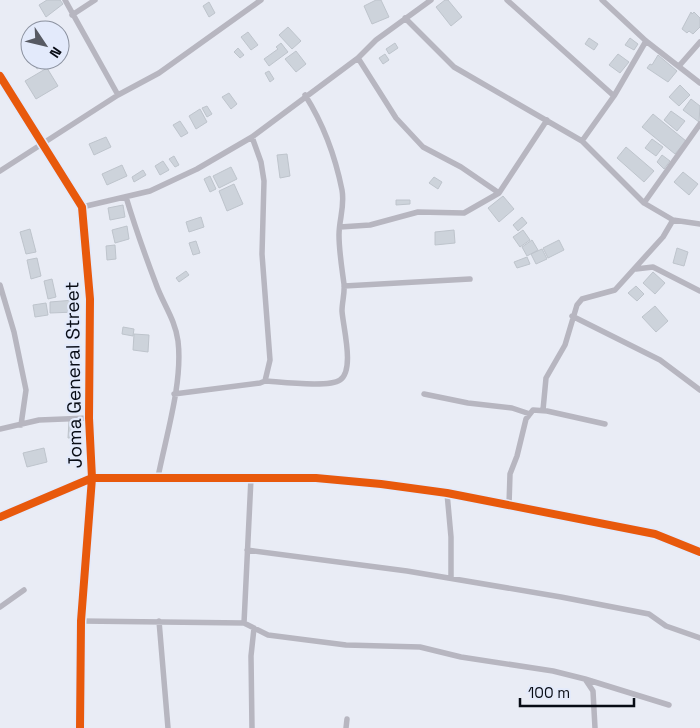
<svg xmlns="http://www.w3.org/2000/svg" width="700" height="728" font-family="'Space Grotesk',sans-serif">
  <rect width="100%" height="100%" fill="#e9ecf5"/>
  <path fill="#cdd3db" stroke="#bec4cc" d="M47,0H60L63,4L46,17L39,5Z
    M376,0H381L389,17L372,24L364,6Z
    M445,0H448L462,17L451,26L436,7Z
    M209,2L215,13L209,17L203,6Z
    M691,12L692,14L694,12L700,18V27L693,34L689,31L687,33L682,29Z
    M288,27L301,41L292,49L279,35Z
    M248,32L258,45L251,50L241,37Z
    M589,38L598,44L594,50L585,44Z
    M630,38L638,44L634,50L625,45Z
    M281,43L288,52L269,66L264,59L278,49L276,47Z
    M395,43L398,48L389,54L386,49Z
    M238,48L244,55L240,58L234,52Z
    M296,51L306,64L296,72L285,59Z
    M385,54L389,60L383,64L379,58Z
    M618,54L629,62L620,73L609,65Z
    M658,55L677,71L668,82L647,68L650,64L652,65Z
    M32,60H43L45,64L37,69Z
    M47,68L58,86L36,99L25,81Z
    M269,71L274,79L270,82L265,73Z
    M680,85L690,95L679,106L669,97Z
    M229,93L237,104L231,109L222,97Z
    M691,99L700,106L699,122L683,110Z
    M207,106L212,114L207,117L202,108Z
    M200,109L207,122L196,129L189,116Z
    M671,111L685,121L677,131L664,120Z
    M653,114L686,141L675,154L642,127Z
    M180,121L188,133L181,137L173,125Z
    M106,137L111,147L94,155L89,144Z
    M652,139L663,147L656,156L645,148Z
    M626,147L654,171L644,182L617,158Z
    M287,154L290,176L280,178L277,155Z
    M662,155L670,161L664,169L657,162Z
    M174,156L179,165L175,167L169,159Z
    M163,161L169,170L160,175L155,166Z
    M122,165L127,176L107,185L102,174Z
    M231,167L237,179L219,188L213,176Z
    M143,170L146,175L134,182L132,177Z
    M683,172L698,184L689,195L674,182Z
    M210,176L216,189L210,192L204,179Z
    M434,177L442,182L438,189L429,183Z
    M234,184L243,204L227,211L219,191Z
    M503,196L514,209L499,222L488,208Z
    M396,200H410V204L396,205Z
    M123,205L125,217L110,220L108,208Z
    M201,217L204,227L189,232L186,222Z
    M522,217L527,223L518,231L513,225Z
    M127,226L129,239L115,243L112,230Z
    M30,229L36,252L26,254L20,232Z
    M454,230L455,243L435,245V232Z
    M523,230L530,240L520,247L513,237Z
    M532,240L538,250L527,256L522,247Z
    M559,240L564,250L548,258L543,248Z
    M196,241L200,253L193,255L189,243Z
    M115,245L116,259L107,260L106,246Z
    M677,248L688,252L684,266L673,263Z
    M542,249L547,259L536,264L531,254Z
    M527,257L530,264L517,268L514,262Z
    M37,258L41,276L31,279L27,260Z
    M186,271L189,275L179,282L176,278Z
    M653,272L665,283L655,294L643,283Z
    M52,279L56,297L48,299L44,281Z
    M636,286L644,294L637,301L628,293Z
    M74,300L75,312L50,313V302Z
    M46,303L48,315L35,317L33,305Z
    M655,306L668,321L656,332L642,317Z
    M123,327L134,329L133,336L122,334Z
    M134,334L149,335L148,352L133,350Z
    M69,421H79V438H68Z
    M44,448L47,462L27,467L23,453Z"/>
  <g fill="none" stroke-linecap="round" stroke-linejoin="round">
    <path stroke="#b7b6c0" stroke-width="5.5" d="M65,0L118,95
      M507,0L614,96
      M602,0L646,41L700,83
      M72,15L95,0
      M405,18L454,67L582,141L644,203L673,220L700,224
      M358,58L396,118L423,147L461,167L499,193
      M679,66L700,42
      M582,141L614,96L646,41
      M0,171L118,95L159,73L261,0
      M126,197C135,227 145,255 156,284C163,304 175,319 178,341C183,382 166,436 158,477
      M644,203L700,124
      M82,207L150,191L197,169L252,137L358,58L376,40L431,0
      M340,227L370,225L418,212L464,213L499,193L547,120
      M636,269L653,267L700,291
      M0,285L14,332L26,390L21,425
      M344,286L470,279
      M572,316L660,360L700,390
      M265,381C281,382 329,388 340,380C355,370 343,327 342,311C342,302 345,293 344,284C342,269 339,251 339,235C339,219 345,207 342,190C335,155 324,125 305,95
      M174,394L260,383L265,381L270,360L262,254L264,181L261,162L252,137
      M424,394L468,403L512,408L530,414
      M543,410L546,378L565,345L577,305L582,299L615,290L663,237L673,220
      M0,429L39,420L89,418
      M447,493L451,537V578
      M509,505L510,474L517,456L526,419L533,410L547,411L605,424
      M0,517L92,478H316L381,484L447,493L655,534L700,552
      M247,550L407,571L561,597L649,614L666,626L700,638
      M0,607L24,590
      M81,621L244,623L251,478
      M159,621L168,728
      M244,623L268,635L346,645L420,647L461,657L553,671L585,679L593,691L595,728
      M585,679L669,705
      M252,728L251,656L254,628
      M346,728L347,719"/>
    <path stroke="#adacb8" stroke-width="9" d="M0,76L82,207L90,299L89,418L92,478L81,621L80,728"/>
    <defs>
      <path id="cycleway" d="M0,76L82,207L90,299L89,418L92,478L81,621L80,728
        M0,517L92,478H316L381,484L447,493L655,534L700,552"/>
    </defs>
    <use href="#cycleway" stroke="#e3eafb" stroke-width="11"/>
    <use href="#cycleway" stroke="#e8590c" stroke-width="8"/>
  </g>
  <g text-anchor="middle" stroke-width="4.5" stroke-linejoin="round" paint-order="stroke">
    <g font-size="19" fill="#080c15" stroke="#e3eafb">
      <text transform="translate(73 375) rotate(-91)" y="7">Joma General Street</text>
    </g>
  </g>
  <g transform="translate(45 45) rotate(125)"><circle r="24" fill="#e3eafb" stroke="#8b919f"/>
  <path d="M0-4L9 19L0 12L-9 19Z" fill="#575a63"/>
  <text y="-8" font-size="14" font-weight="bold" text-anchor="middle" fill="#080c15">N</text>
  </g>
  <path d="M520 698v8h114v-8" fill="none" stroke="#080c15" stroke-width="2.5"/>
  <text x="528" y="698" font-size="15" fill="#080c15" stroke="#e3eafb" stroke-width="4" paint-order="stroke">100 m</text>
</svg>
